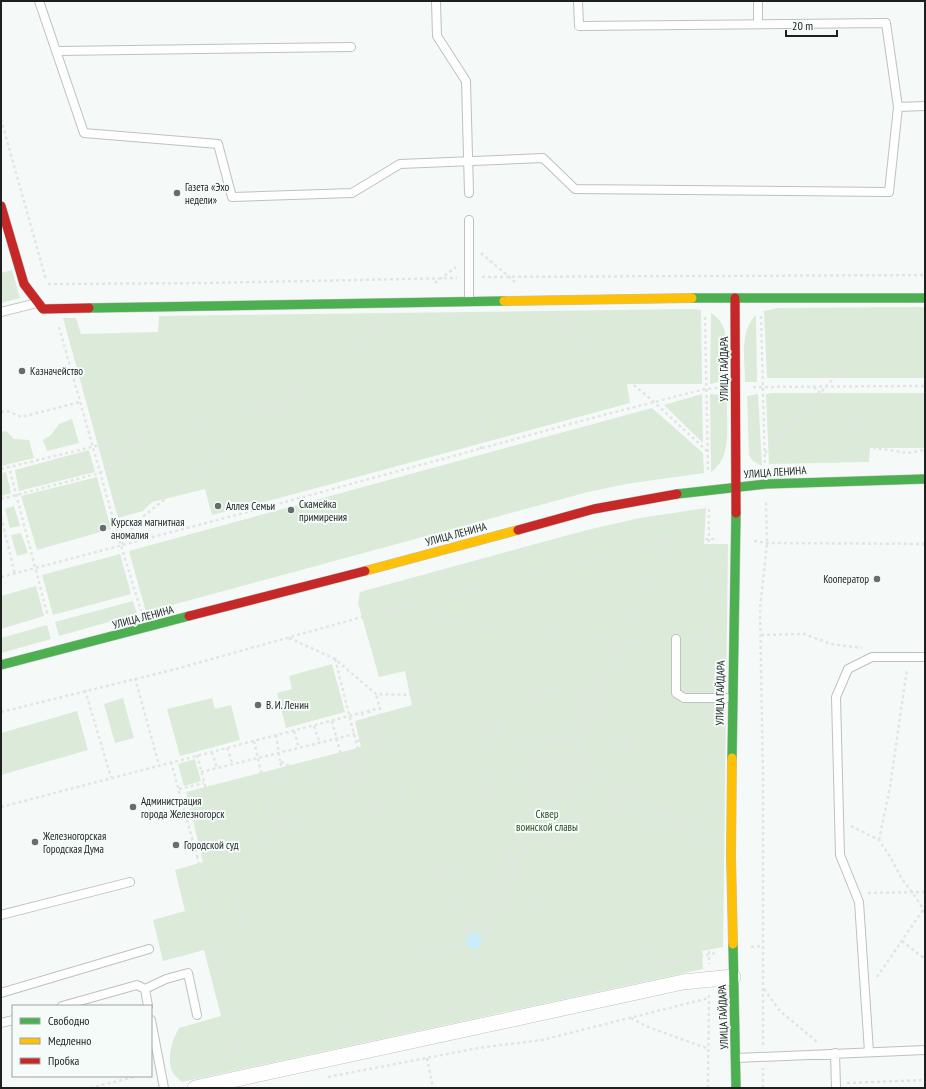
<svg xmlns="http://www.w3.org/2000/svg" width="926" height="1089" font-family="'PT Sans Narrow',sans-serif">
  <rect width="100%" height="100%" fill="#f5faf8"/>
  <path fill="#dbead9" d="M12,270L20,298L1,303V273Z
    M925,307V378H767L764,311L778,308Z
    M692,309L701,310L702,384H627L630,403L272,500L212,515L205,489L152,502L143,511L118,518L63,318H76L81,334L158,332L159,316Z
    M711,313C732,326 726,351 726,373C723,381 718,383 710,384Z
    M756,315L757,382H745C745,361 739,331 756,315Z
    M774,393H925V448H870L869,462L769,464L766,394Z
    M702,394L703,443L664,405Z
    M710,394L723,395L727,399C726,423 733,457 711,472Z
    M758,394L762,466L753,461L749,455L747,396Z
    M652,408L703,453L704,473L626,484L588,492L146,612L129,551Z
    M72,419L79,443L47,451L43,440L51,435L59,424Z
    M6,431L14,439L29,440L34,458L1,466V432Z
    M89,450L95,472L19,491L15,470Z
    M6,472L11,493L1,496V473Z
    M97,477L111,529L37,550L21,496Z
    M14,506L20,526L10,528L5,509Z
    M706,508L704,544H728L723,947L702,951L703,969L182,1082C180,1080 175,1076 173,1073C166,1059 172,1040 179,1028L221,1016L204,950L163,961L153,920L185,911L175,870L203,862L186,792L361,747L355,721L412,705L405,671L379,677L358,603L360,592L587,530L640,518Z
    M21,533L28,553L17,556L11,535Z
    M120,554L131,594L53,615L42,575Z
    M36,586L44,616L1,629V596Z
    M133,601L137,614L59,636L55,622Z
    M47,625L51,639L1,653V638Z
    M332,664L345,712L286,728L277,693L292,689L289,676Z
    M123,698L134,738L115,743L104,704Z
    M212,698L215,709L231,705L240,740L180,756L167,709Z
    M77,711L88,750L1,775V733Z
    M195,759L201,781L184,786L178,764Z"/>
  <path fill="#caedf9" d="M466 941a8 8 0 1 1 16 0a8 8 0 1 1-16 0Z"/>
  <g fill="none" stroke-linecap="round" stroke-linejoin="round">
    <defs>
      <path id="lane" d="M39,1L84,133L218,144L232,197L352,193L400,164L543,158L575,189L889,192L898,107L886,23L579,26L578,1
        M436,1L437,36L466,81L469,193
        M758,24V1
        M57,51L351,47
        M898,107L925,106
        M469,301V220
        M1,312L37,303
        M676,639V693L684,698H732
        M1,915L130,882
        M145,989L166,979L188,973L197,1015
        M1,993L149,949
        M62,1006L137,985L145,989L148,1006
        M151,1020L164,1088
        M1,1023L13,1020
        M869,1052L859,902L840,855L836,697L848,669L872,657H925
        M835,1053L836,1088
        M736,1058L925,1050"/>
      <path id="street" d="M195,1088L683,982L733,977"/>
      <path id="fast" d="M692,298H925
        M89,308L504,301
        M677,494L766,484L925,479
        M1,665L189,616
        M732,758L736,513
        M733,944L736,1088"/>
      <path id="slow" d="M504,301L692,298
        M365,571L518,530
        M732,758L731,856L733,944"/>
      <path id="jam" d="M1,206L24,284L43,309L89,308
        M735,298L736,513
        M518,530L594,509L677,494
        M189,616L365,571"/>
    </defs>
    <use href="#lane" stroke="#bdc1bf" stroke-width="10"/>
    <use href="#street" stroke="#bdc1bf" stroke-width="16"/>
    <use href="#fast" stroke="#bdc1bf" stroke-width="10"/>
    <use href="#slow" stroke="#bdc1bf" stroke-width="10"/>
    <use href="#jam" stroke="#bdc1bf" stroke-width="10"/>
    <path stroke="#e3e5e4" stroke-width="2.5" stroke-dasharray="3 3" stroke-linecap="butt" d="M1,119L46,280
      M481,253L515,282
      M482,277L925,275
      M435,283L456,267
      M48,284L206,283L457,278
      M761,316L765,465
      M705,317L708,472
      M556,319L654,402L707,451
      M480,320L481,449
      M59,327L116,529L141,611
      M753,387L925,386
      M814,387L875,448L908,453L925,450
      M1,412L7,411L22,417L80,402
      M765,453L890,317
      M1,469L290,399
      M1,499L100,473L145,435
      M1,517L15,574
      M683,540V580L708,579
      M754,541L767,543L925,544
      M122,545L136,522L251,431L384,323
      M1,577L278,504L592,418L705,389L718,388
      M378,613L620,641L664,640
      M1,627L47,613L9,467
      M761,635L804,634L831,644L862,648
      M289,638L335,659L376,694L412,695L532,752L548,763
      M687,639L708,638
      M335,659L373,809L378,822L419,860L507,896L643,948L668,969
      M135,678L159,765
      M592,684L604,690
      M708,686L709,509
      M85,690L111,777
      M556,690L569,692L613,715L618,720L634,771L611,821L607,825L555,842H549L500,816C495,801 486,784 484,769C482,760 487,751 491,743C509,703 516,704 556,690Z
      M411,695L409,682L421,680L424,700
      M535,697L555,757
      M708,711L709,964
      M1,712L176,669L362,617L671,540L717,539
      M362,713L370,745L378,743L369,711
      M575,717L588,723
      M332,721L353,801
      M314,726L320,743
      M294,731L299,748
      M276,735L280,761
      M376,736L387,733
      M550,738L573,739L589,757L588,781L570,797L546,796L529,777L532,752Z
      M565,739L594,679L620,641L671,540
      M254,741L275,833
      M357,741L368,738
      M578,745L628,641
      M227,748L233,765
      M212,752L217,769
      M197,755L222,848L299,827L280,761L353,801L373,809L404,799L376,694
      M548 768a11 11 0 1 1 22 0a11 11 0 1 1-22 0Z
      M564,757L573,739
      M171,762L197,856L222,848L246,933
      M570,764L625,743L635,736L661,701L665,699
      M344,766L362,761
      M201,772L355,734
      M571,772L588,781
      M588,774L708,832
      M530,778L548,772
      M563,779L582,833
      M349,783L366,779
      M581,787L707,847
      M179,789L204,783
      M491,789L529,777
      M543,793L555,779
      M1,807L380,708
      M530,811L543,817
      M654,822L661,809
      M851,826L879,840L889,855L902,879L913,893L925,912
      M674,831L680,819
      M879,840L890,787L907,669
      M513,844L526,851
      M197,856L222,994L239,1054
      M506,859L519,866
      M436,867L467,927
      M500,871L513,878
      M868,893L925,892
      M482,909L494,915
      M474,926L540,790
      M486,931L553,797
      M902,941L925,959
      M459,944L465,952L477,955L486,1002
      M751,947L763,946
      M877,977L925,907
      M764,989L780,1011L817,1042
      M631,1018L648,1027L709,1049
      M390,1022C390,1010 389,997 391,985C396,952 432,950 459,944L460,934L471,926L479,927L486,931C489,942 485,947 477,955
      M288,1026L292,1043
      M763,1045V777L760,609L767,543L766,502
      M427,1058L433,1088
      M172,1068L715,953
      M328,1077L478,1048L542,1040L709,998
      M847,1083L925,1080
      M90,1088L138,1076
      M708,1088L709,995
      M763,1088V1068"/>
    <use href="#lane" stroke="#fefefe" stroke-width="8"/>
    <use href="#street" stroke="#fefefe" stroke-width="15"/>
    <use href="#fast" stroke="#4caf50" stroke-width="9"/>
    <use href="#slow" stroke="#ffc107" stroke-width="9"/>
    <use href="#jam" stroke="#c62828" stroke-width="9"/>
  </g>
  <g fill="#696c6c" stroke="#f4fbf9" stroke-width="1.5">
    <circle cx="177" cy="193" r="4"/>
    <circle cx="22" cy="371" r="4"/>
    <circle cx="218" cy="506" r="4"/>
    <circle cx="291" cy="510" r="4"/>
    <circle cx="103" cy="528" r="4"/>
    <circle cx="877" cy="579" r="4"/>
    <circle cx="258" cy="705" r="4"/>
    <circle cx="133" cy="807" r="4"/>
    <circle cx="35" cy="842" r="4"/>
    <circle cx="176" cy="845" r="4"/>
  </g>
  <g text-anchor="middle" stroke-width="4" stroke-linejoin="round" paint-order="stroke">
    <g font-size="11" fill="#1e2020" stroke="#f4fbf9" text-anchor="start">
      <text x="185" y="191">Газета «Эхо<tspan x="185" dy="13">недели»</tspan></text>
      <text x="30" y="375">Казначейство</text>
      <text x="299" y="508">Скамейка<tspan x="299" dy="13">примирения</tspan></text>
      <text x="226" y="510">Аллея Семьи</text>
      <text x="111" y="526">Курская магнитная<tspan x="111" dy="13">аномалия</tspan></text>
      <text x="869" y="583" text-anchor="end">Кооператор</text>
      <text x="266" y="709">В. И. Ленин</text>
      <text x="141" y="805">Администрация<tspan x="141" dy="13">города Железногорск</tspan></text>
      <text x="43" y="840">Железногорская<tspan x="43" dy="13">Городская Дума</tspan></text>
      <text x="184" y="849">Городской суд</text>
    </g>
    <g font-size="11" fill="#1e2020" stroke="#f4fbf9">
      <text transform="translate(724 369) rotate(-90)" y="4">УЛИЦА ГАЙДАРА</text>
      <text transform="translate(775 472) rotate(-4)" y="4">УЛИЦА ЛЕНИНА</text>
      <text transform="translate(456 534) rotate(-15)" y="4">УЛИЦА ЛЕНИНА</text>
      <text transform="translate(143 617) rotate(-15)" y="4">УЛИЦА ЛЕНИНА</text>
      <text transform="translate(720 693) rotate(-89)" y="4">УЛИЦА ГАЙДАРА</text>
      <text transform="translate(723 1017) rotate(-92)" y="4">УЛИЦА ГАЙДАРА</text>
    </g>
    <g font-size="11" fill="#284e1e" stroke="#f4fbf9">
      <text x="547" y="818">Сквер<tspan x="547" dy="13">воинской славы</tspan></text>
    </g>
  </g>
  <rect width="926" height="1089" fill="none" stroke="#1e2020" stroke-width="4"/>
  <rect x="12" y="1005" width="140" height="72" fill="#f4fbf9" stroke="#9ea3a2"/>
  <rect x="20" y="1018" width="20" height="6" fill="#4caf50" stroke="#9ea3a2"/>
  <text x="48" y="1025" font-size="12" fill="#1e2020">Свободно</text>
  <rect x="20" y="1038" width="20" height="6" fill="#ffc107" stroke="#9ea3a2"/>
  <text x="48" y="1045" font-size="12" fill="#1e2020">Медленно</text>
  <rect x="20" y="1058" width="20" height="6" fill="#c62828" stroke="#9ea3a2"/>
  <text x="48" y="1065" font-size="12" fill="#1e2020">Пробка</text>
  <path d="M786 30v6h51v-6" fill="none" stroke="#1e2020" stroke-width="2"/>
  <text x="792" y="30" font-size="12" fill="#1e2020" stroke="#f4fbf9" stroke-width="3" paint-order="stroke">20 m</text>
</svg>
